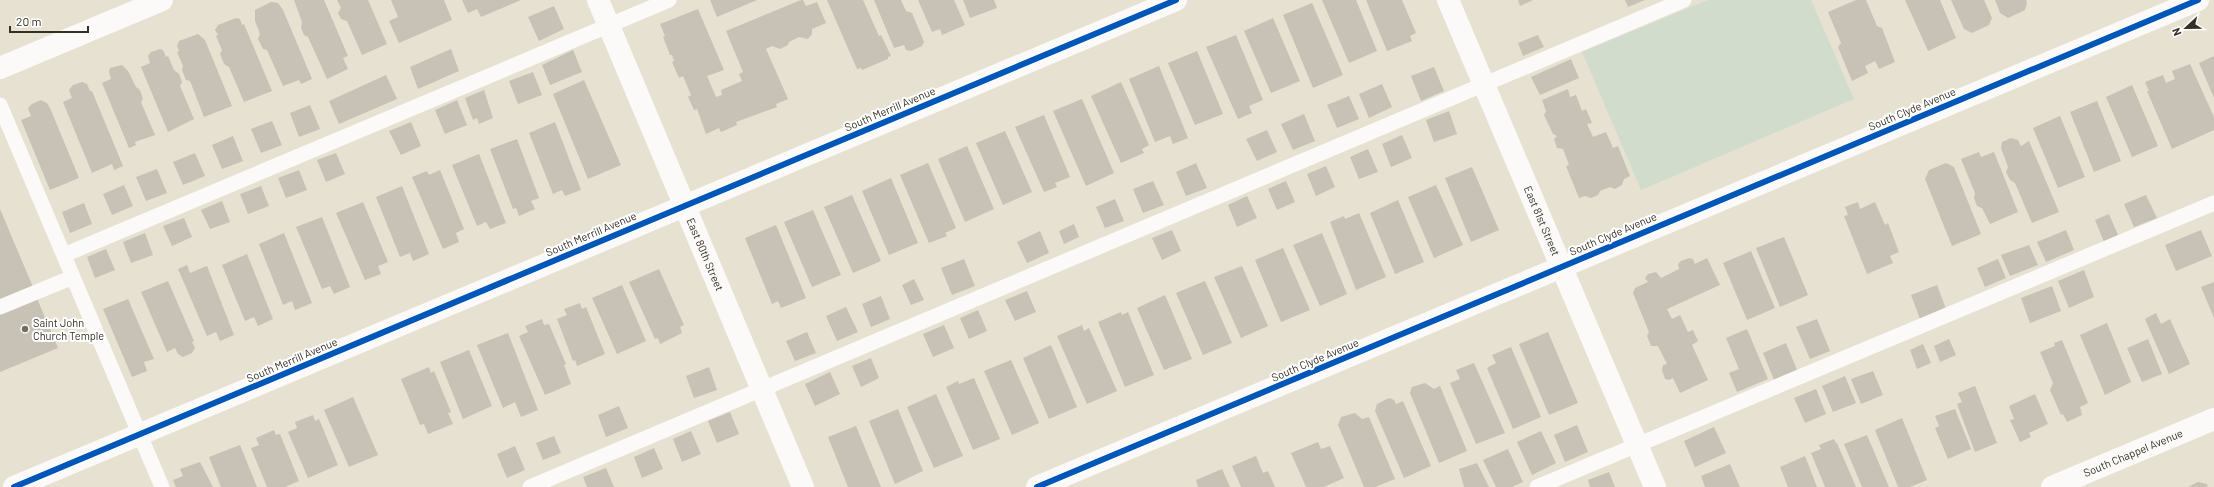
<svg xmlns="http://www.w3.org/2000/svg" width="2214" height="487" font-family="Barlow,sans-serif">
  <rect width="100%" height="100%" fill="#e7e1d1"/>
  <path fill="#d2dccc" d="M1708,0H1811L1854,99L1641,190L1582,52Z"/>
  <path fill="#c8c1b6" d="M294,0H324L348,56L343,58L348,69L327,79L308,37L304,35L301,28L302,22Z
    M337,0H368L387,44L362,55L347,21L341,19L338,13L341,8Z
    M391,0H444L452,20L399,43L389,21L398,17Z
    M462,0H521L481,17L477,9L468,13Z
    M710,0H757L717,17Z
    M801,0H803L806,6L817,2L826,23L812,29V34L808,39L799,37L789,42L788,45L780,49L772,46L766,49L788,99L776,104L777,107L736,122L737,125L721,132L719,128L706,134L697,109L694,110L688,97L691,95L683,76L679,78L672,62L674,61L672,55H670L663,37L665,36L660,24L698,9L724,70L707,76L716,97L722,95L721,90L742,81L739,74L743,72L726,31Z
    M827,0H863L879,36L881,35L891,56L888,57V59L862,70L861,68L857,69Z
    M874,0H901L906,11L912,13L922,37L924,42L922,46L911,51L906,50L904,45L894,48Z
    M918,0H954L965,25L942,35L940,29L932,32Z
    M963,0H994L997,8L970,18Z
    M1322,0H1356L1377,51L1349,63Z
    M1366,0H1402L1416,33L1410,36L1412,41L1387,51Z
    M1518,0H1533L1520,6Z
    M1625,0H1645L1628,7Z
    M1856,0H1866L1877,26L1882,28L1895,62L1879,69L1875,61L1865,66L1868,73L1852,81L1838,47L1841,43L1828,12Z
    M1905,0H1940L1956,38L1928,51Z
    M1951,0H1984L1992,18L1989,25L1972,33L1964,29Z
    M1995,0H2026L2027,3L2025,10L2008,18L2000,13Z
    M271,2L278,3L283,10L312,79L301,84L299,80L283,86L267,50L263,49L258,39L260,34L255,21V10Z
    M1312,3L1343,75L1313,88L1283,15Z
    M554,6L564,29L539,41L528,17Z
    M236,18L240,19L242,25L244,24L272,91L244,102L229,67L224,64L220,54L222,50L216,36L218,35L215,30L218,25Z
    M1273,18L1300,81L1271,93L1244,31Z
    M198,34L205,40L232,106L204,117L190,81L186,80L182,70L183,66L177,52L179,51L177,46L179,41Z
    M1236,35L1263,100L1249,106L1252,113L1238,119L1206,47Z
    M1538,35L1544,47L1523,56L1518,43Z
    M160,49L163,50L166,57L168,56L174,70L179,74L182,82L180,86L194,119L168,132L141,67L150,63L148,56L151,52Z
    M451,49L459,71L418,89L410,67Z
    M573,50L582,72L550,85L542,65Z
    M1197,51L1223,114L1195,125L1168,63Z
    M2214,56V98L2199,63Z
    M1571,59L1579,78L1540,95L1531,77Z
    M2190,64L2214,117V130L2172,149L2147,91H2149L2145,82L2163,75L2166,83L2175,79L2172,71Z
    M122,65L128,71L136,87L140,90L143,99L141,102L155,135L135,142L136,145L129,148L102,83L111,79L109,72L110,68Z
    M1159,66L1188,138L1173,144L1170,136L1155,142L1129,79Z
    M1434,67L1444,91L1421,101L1411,76Z
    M533,72L542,95L518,104L509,81Z
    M386,75L397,99L339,124L329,101Z
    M584,80L621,165L588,179L553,94Z
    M82,82L87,84L90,91H92L123,166L114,170L112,164L92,173L63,102L72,98L69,90L73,85Z
    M1121,82L1149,145L1142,149L1144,153L1121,163L1091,96Z
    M1382,84L1392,107L1369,118L1359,94Z
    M2132,85L2158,146L2132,157L2106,97Z
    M1568,89L1570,97L1576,95L1582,111L1586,109L1592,123L1587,124L1593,137L1606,132L1613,148L1618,146L1630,176L1624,179L1622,185L1615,189L1610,187L1600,191L1598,195L1591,198L1585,196L1579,198L1566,166L1569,165L1563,149L1557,148L1554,139L1557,136L1553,134L1544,115L1546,111L1542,100Z
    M484,90L493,118L479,124L477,118L473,120L465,98Z
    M1349,96L1359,119L1337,128L1327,105Z
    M1082,99L1114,173L1086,186L1053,111Z
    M41,100L47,103L50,108L79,178L50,190L21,120L31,116L28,108L32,104Z
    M457,100L467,125L445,134L435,110Z
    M2097,101L2121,161L2094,172L2070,112Z
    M310,105L320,129L299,137L290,113Z
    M1449,111L1457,134L1434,142L1426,120Z
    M1304,114L1315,141L1293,150L1281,124Z
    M1044,115L1070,177L1055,183L1057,187L1044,192L1015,127Z
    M2060,116L2085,177L2058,188L2033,128Z
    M272,121L282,145L261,153L251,129Z
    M411,122L421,146L401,155L389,131Z
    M555,122L581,190L565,196L562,190L553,194L529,133Z
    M1267,130L1277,152L1257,161L1246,139Z
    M1005,131L1032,192L1003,205L976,143Z
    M1402,135L1412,158L1391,167L1382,144Z
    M233,136L243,161L222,169L212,145Z
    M2011,138L2018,140L2021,146L2029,141L2059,212L2032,223L2015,183L2010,180L2006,172L2008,167L2001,148L2002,142Z
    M517,139L539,198L531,201L535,209L519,216L516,208L513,209L490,149Z
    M967,146L994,209L965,222L938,159Z
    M1368,149L1378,172L1359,179L1350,157Z
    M1979,152L1981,157L1994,152L2018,212L1990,224L1982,208L1977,206L1974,198L1975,193L1961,159Z
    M195,153L205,176L183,185L173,162Z
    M336,153L345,174L326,182L317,160Z
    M479,154L506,223L490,229L486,222L477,226L452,165Z
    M928,163L956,228L945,233L947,236L929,243L900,175Z
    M1196,163L1207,188L1186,196L1176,172Z
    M1946,163L1954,167L1981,234L1952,246L1925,179L1929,170Z
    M1326,166L1335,187L1316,196L1307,174Z
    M1472,167L1499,230L1471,242L1445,178Z
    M157,169L167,193L146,201L136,177Z
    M299,170L307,190L286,198L278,178Z
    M440,170L464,229L456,233L459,242L443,249L412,177L427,171L429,175Z
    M891,178L918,243L889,255L862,191Z
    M1153,181L1164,205L1143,213L1133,189Z
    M1286,181L1295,202L1277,210L1268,189Z
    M124,185L133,206L112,215L103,194Z
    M1436,185L1463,245L1434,258L1408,197Z
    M261,186L269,206L248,214L240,194Z
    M402,186L429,254L413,261L410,253L400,257L376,197Z
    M852,195L881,261L853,273L824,207Z
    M2146,195L2157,218L2134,227L2124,204Z
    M1247,196L1257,218L1237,227L1228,205Z
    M1115,199L1124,221L1105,228L1096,207Z
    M1398,200L1424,262L1395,274L1370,213Z
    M222,201L230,222L210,229L201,210Z
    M363,202L388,262L378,266L381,274L365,280L336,213Z
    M1858,202L1860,209L1875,202L1885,225L1888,223L1899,252L1890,256L1893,263L1867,274L1844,216L1848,215L1845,207Z
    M84,203L92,224L70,233L62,212Z
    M0,209L33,287L0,301Z
    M813,210L841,275L812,287L784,222Z
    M1359,213L1386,277L1356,290L1330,222L1344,216L1345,219Z
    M2109,214L2118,235L2104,242L2095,220Z
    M322,217L350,287L334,294L330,286L322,289L296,227Z
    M184,218L192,237L172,246L163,226Z
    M1074,224L1079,237L1064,244L1059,231Z
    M776,225L806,298L781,308L778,301L772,304L745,238Z
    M1172,230L1181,251L1162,260L1152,238Z
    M2066,230L2074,250L2046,262L2037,242Z
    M2201,230L2212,256L2176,271L2165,245Z
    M1040,231L1049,253L1027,263L1017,242Z
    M145,233L153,255L131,263L123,242Z
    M284,233L312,303L295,310L292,301L283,305L259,244Z
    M1322,233L1347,294L1320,306L1293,245Z
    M1784,237L1808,295L1780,307L1756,248Z
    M2029,245L2038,265L2010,276L2001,255Z
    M1283,248L1310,310L1281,322L1255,260Z
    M106,249L115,270L95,278L87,257Z
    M1751,251L1775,308L1747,320L1723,263Z
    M247,254L273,319L258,326L254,317L245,321L222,265Z
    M1689,258L1693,259L1695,264L1707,258L1720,285L1667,309L1672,319L1680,315L1688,332L1693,330L1698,341L1692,345L1708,380L1680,393L1673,378L1669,380L1665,379L1662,370L1663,365L1667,364L1658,346H1651L1647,336L1649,332L1633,293L1635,288L1648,282L1645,278L1648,274L1656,272L1661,278L1679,269L1678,264L1681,261Z
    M964,259L975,286L952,295L941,268Z
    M1998,259L2006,278L1985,287L1977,268Z
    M187,265L190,273L207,266L234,335L220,341L216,332L207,336L178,269Z
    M1242,266L1268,326L1241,338L1214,277Z
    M659,269L684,325L680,327L682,333L660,344L658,338L655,339L629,282Z
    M2084,270L2094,297L2069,308L2058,281Z
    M914,279L924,300L911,305L902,285Z
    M168,281L194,341L192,342L195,348L192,353L183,357L178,354L175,348L167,352L141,292Z
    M1205,281L1232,343L1203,355L1176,293Z
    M2214,282V318L2201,287Z
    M622,285L646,341L617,354L592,298Z
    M1937,285L1946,309L1920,319L1911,295Z
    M2052,286L2061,311L2030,323L2021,298Z
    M1027,291L1036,312L1015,321L1005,300Z
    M1165,295L1192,359L1164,370L1137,308Z
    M36,296L58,348L0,372V311Z
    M881,296L890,319L871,327L862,304Z
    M128,299L154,359L144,362L147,371L132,377L103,309Z
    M580,303L582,309L586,307L605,354L577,366L575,360L573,361L557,319L567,315L564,309Z
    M846,307L858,332L837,341L826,316Z
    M978,310L987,331L969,339L960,318Z
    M1121,312L1122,315L1128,312L1154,375L1125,387L1098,322Z
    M2156,313L2161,324L2170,319L2190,364L2169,374L2145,319Z
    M542,319L544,325L549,324L566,364L564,365L571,384L545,395L519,336L528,332L525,326Z
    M1817,319L1830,351L1810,359L1796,327Z
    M2107,323L2131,382L2105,395L2080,335Z
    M944,325L954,348L933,357L923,334Z
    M1082,325L1084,331L1089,328L1117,391L1087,404L1057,336Z
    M1747,329L1768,379L1737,392L1729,373L1739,369L1726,338Z
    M807,332L816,353L795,361L786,341Z
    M1548,332L1578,403L1549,415L1519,344Z
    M508,333L538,410L521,417L515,402L503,408L477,345Z
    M1949,339L1956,355L1940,362L1934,346Z
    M2148,339L2162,374L2142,382L2127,348Z
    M2062,340L2088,403L2080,407L2082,415L2067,422L2063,414L2061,415L2050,390L2053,383L2040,352L2055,346L2054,343Z
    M1786,343L1797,370L1774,380L1763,353Z
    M1923,344L1931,363L1917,369L1910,350Z
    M1051,345L1077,407L1049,419L1023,358Z
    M1511,347L1541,417L1513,429L1487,368L1496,363L1492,355Z
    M469,350L492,406L463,419L440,362Z
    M871,358L879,378L861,387L852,366Z
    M1011,360L1039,423L1012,435L984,371Z
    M1474,363L1505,433L1476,444L1450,383L1460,379L1456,370Z
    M429,367L431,373L434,371L451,412L448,413L453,424L428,434L424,424L420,425L401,379Z
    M709,367L717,390L694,398L686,376Z
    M1873,371L1883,395L1861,404L1851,379Z
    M830,372L840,394L815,406L805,384Z
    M1845,376L1856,403L1833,412L1822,386Z
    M974,378L1000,439L973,450L946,387L958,381L959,384Z
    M1425,383L1434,389L1440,386L1467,451L1439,463L1410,393L1412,387Z
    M1975,386L1997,443L1975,452L1957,404L1962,402L1958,393Z
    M1816,389L1826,414L1805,423L1794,398Z
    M936,394L963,456L934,468L907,407Z
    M2035,394L2048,424L2029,433L2031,437L2020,442L2010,420L2014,419L2009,406Z
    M353,397L378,455L349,467L324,410Z
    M1389,398L1394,400L1396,404L1403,401L1431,466L1404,478L1375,411L1377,404Z
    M619,406L628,428L606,437L598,415Z
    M898,409L923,471L895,484L869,421Z
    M1955,409L1971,449L1948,459L1935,428L1939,426L1935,416Z
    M730,412L739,434L717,443L708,421Z
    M1355,413L1362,419L1369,417L1395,479L1375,487H1364L1338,425L1341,417Z
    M313,415L315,421L319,419L338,465L308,478L288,432L297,428L295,422Z
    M1902,418L1927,480L1910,487H1898L1875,430Z
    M1577,425L1588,452L1565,462L1554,435Z
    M856,426L881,487H848L828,437Z
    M1714,427L1726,453L1695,467L1684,441Z
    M274,430L276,435L280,434L299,481L285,487H267L251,448L259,445L256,438Z
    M691,431L701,454L682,462L673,439Z
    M1541,431L1556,463L1532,475L1517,442Z
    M1867,435L1889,487H1862L1844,444Z
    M554,436L561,453L543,460L536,443Z
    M1834,439L1836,443H1837L1856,487H1825L1811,453L1821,449L1819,445Z
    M1318,442L1321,449L1330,446L1344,478L1324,487H1306L1291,453Z
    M240,445L257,487H221L209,457Z
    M515,446L525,470L507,478L497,454Z
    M654,448L663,469L642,478L634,457Z
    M1508,449L1523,482L1512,487H1496L1483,460Z
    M1256,456L1263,473L1268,471L1275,487H1241L1232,466Z
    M1805,456L1817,487H1788L1780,467Z
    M200,462L213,487H176L173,480L183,476L180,469Z
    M1477,463L1489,487H1464L1459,469Z
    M1730,464L1740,487H1705L1701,476Z
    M606,468L614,487H587L583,477Z
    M1222,469L1230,487H1198L1196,480Z
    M1609,472L1615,487H1590L1588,480Z
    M2198,482L2207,484L2208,487H2188Z"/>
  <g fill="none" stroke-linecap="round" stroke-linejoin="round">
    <path stroke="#fbfaf8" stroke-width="15" d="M0,105L162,487
      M64,255L669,0
      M0,307L73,277
      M530,487L1684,0
      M1537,487L2214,203"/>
    <g stroke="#fbfaf8" stroke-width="22">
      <path id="s1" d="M598,0L803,487"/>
      <path id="s2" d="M1448,0L1655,487"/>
      <path d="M0,68L162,0"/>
      <path d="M14,487L1176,0"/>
      <path d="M1037,487L2198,0"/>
      <path id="s3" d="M2052,487L2214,419"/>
    </g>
    <defs>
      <path id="cycleway" d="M14,487L1176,0
        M1037,487L2198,0"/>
    </defs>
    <use href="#cycleway" stroke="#fff" stroke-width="8"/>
    <use href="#cycleway" stroke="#0057b8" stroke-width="6"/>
  </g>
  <circle fill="#736e61" stroke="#fff" stroke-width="1.5" cx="25" cy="329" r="4"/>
  <g text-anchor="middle" stroke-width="4" stroke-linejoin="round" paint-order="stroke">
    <g font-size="11" fill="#343025" stroke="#fff">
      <text transform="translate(890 109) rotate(-23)" y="4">South Merrill Avenue</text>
      <text transform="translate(1912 109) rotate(-23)" y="4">South Clyde Avenue</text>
      <text dy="4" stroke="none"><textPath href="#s2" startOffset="240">East 81st Street</textPath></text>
      <text transform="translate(591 234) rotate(-23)" y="4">South Merrill Avenue</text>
      <text transform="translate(1613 234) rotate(-23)" y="4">South Clyde Avenue</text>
      <text dy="4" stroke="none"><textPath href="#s1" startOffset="276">East 80th Street</textPath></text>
      <text transform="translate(292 360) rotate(-23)" y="4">South Merrill Avenue</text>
      <text transform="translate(1315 360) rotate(-23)" y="4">South Clyde Avenue</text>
      <text dy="4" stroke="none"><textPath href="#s3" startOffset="88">South Chappel Avenue</textPath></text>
    </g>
    <g font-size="11" fill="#343025" stroke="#fff" text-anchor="start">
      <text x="33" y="327">Saint John<tspan x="33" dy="13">Church Temple</tspan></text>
    </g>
  </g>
  <g transform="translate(2186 28) rotate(248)" stroke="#ffffff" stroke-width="3" paint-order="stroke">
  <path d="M0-3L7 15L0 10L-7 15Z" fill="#343025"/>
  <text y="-6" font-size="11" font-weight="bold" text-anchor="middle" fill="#343025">N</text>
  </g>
  <path d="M10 26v6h78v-6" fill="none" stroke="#343025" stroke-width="2"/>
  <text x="16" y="26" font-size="12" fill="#343025" stroke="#ffffff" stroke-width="3" paint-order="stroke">20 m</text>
</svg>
